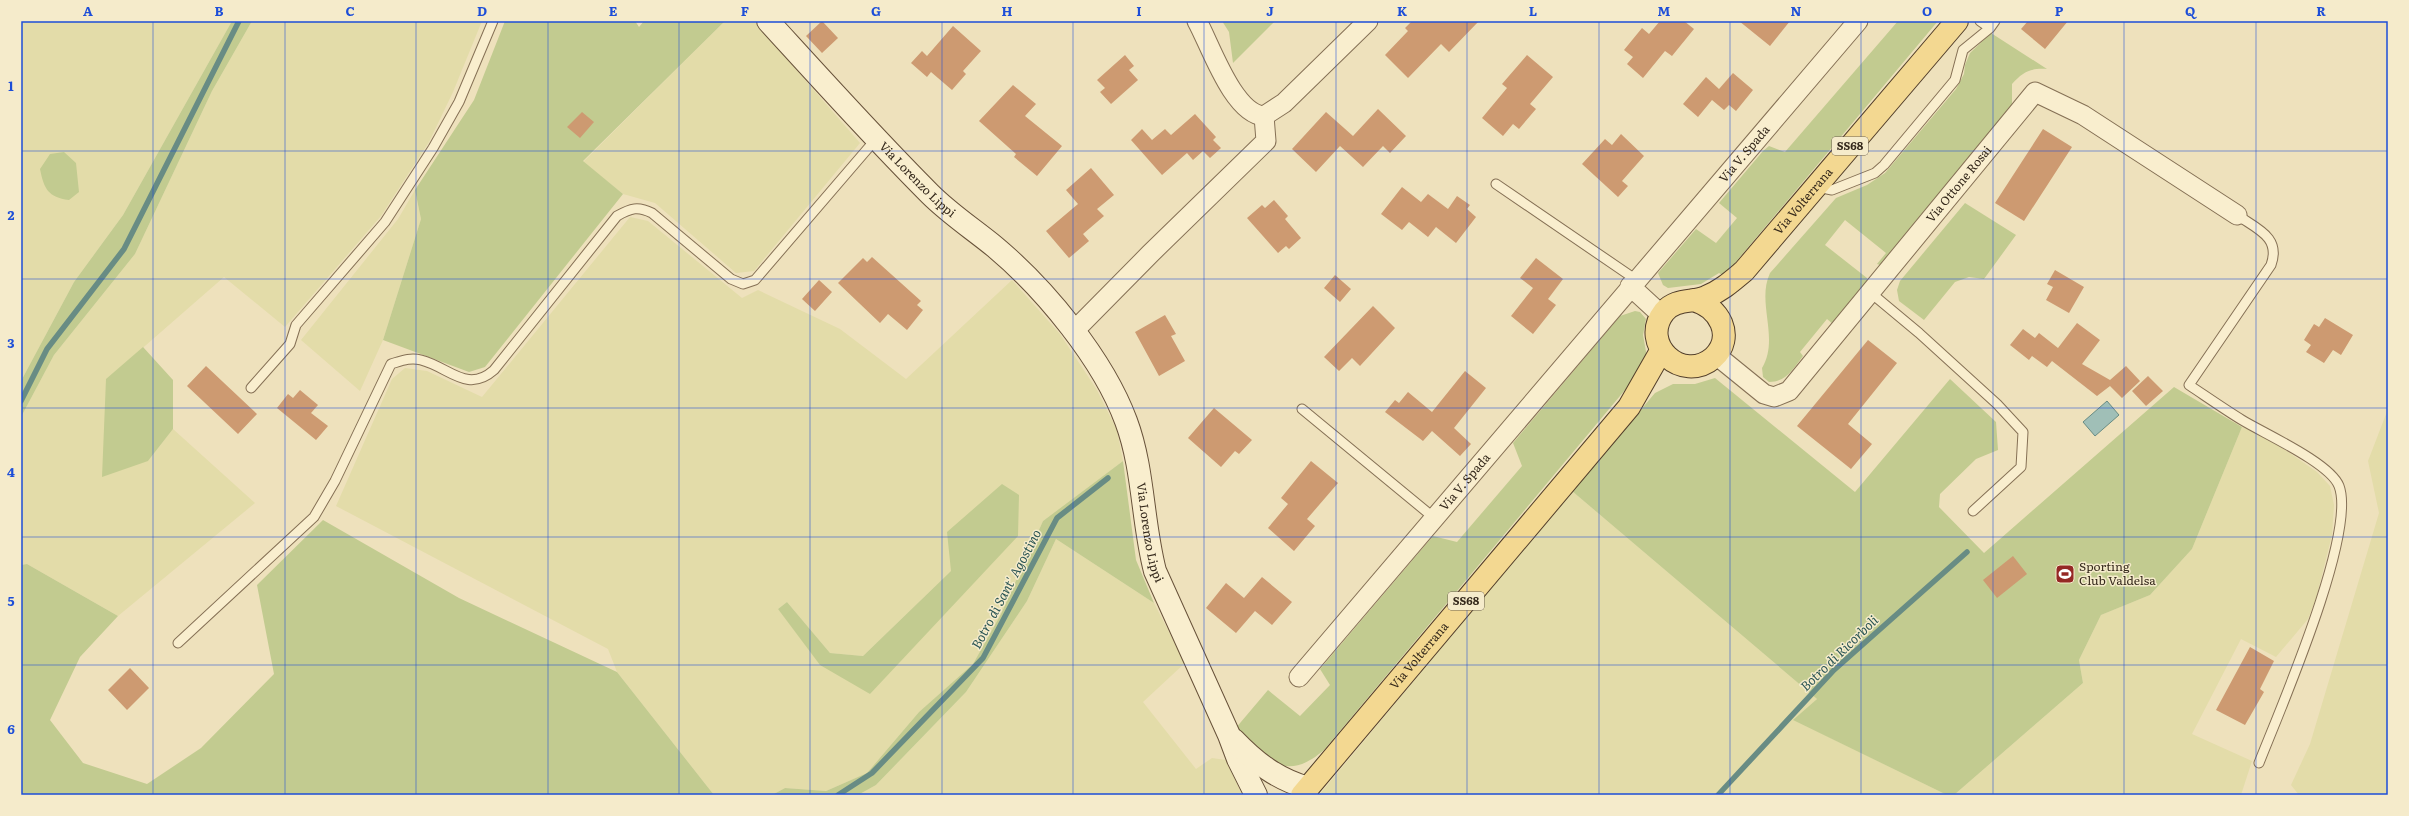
<svg xmlns="http://www.w3.org/2000/svg" width="2409" height="816" font-family="Literata,serif">
  <rect width="100%" height="100%" fill="#eee1bc"/>
  <path fill="#e3dca9" fill-rule="evenodd" d="M232,21L123,215L74,282L21,381V22Z
    M252,21H482L453,92L429,142L381,216L285,327L224,277L106,380L148,461L173,429L255,503L118,616L27,564L21,565V417L54,355L135,254L212,91Z
    M725,21H754L860,143L754,271L736,273L655,203L623,194L583,162Z
    M415,190L421,219L383,340L360,391L301,340L398,219Z
    M630,217L648,221L742,298L758,290L840,329L906,379L1012,280L1060,334L1097,390L1117,430L1123,461L1043,521L1001,614L973,664L919,712L867,773L826,791L785,788L772,795H714L617,672L608,649L336,506L392,379L405,368L427,371L482,397ZM951,571L870,694L778,609L787,602L830,653L863,656Z
    M2388,409V795H2299L2291,785L2310,744L2379,513L2368,461Z
    M2242,427L2265,436L2317,472L2330,486L2334,505L2332,535L2316,599L2308,619L2276,657L2241,639L2192,734L2252,761L2241,795H1954L2083,683L2079,660L2101,615L2150,595L2192,549Z
    M1572,491L1817,699L1794,720L1947,795H1319Z
    M1056,539L1154,603L1185,663L1143,702L1196,769L1212,758L1226,760L1242,795H858L876,785L966,692L1027,601Z"/>
  <path fill="#c2cb90" d="M232,21H252L212,91L135,254L54,355L21,417V381L74,282L123,215Z
    M505,21H635L639,27L644,21H725L583,161L623,194L485,367L469,372L383,340L421,219L415,190L474,100Z
    M1222,21H1275L1233,63L1229,32Z
    M1898,21H1938L1724,276L1719,273L1701,284L1668,288L1663,285L1658,273L1696,229L1716,243L1737,218L1719,203L1763,151L1769,146L1785,152Z
    M1991,33L2047,69C2030,68 2023,72 2012,84V106L1883,266L1877,264L1886,253L1845,220L1825,245L1867,278V284L1834,325L1827,319L1800,352L1803,356C1793,369 1786,382 1769,382L1763,377L1762,368C1780,338 1756,303 1770,273L1836,198L1867,185L1885,173L1956,89L1964,74L1965,65L1970,53Z
    M64,152L76,163L79,192L69,200C48,197 44,189 40,169L50,154Z
    M1965,203L2016,235L1984,279L1969,277L1955,282L1924,320L1899,301L1897,290L1900,281Z
    M1635,311L1640,312L1646,319L1643,335L1647,357L1630,384L1324,750C1283,785 1267,757 1235,729L1268,690L1300,716L1330,685L1320,669L1433,536L1457,542L1522,466L1513,443L1620,316Z
    M143,347L173,380V429L148,461L102,477L106,379Z
    M1715,378L1855,492L1950,379L1996,422L1998,450L1976,459L1940,494L1939,507L1984,553L2174,387L2242,427L2192,549L2150,595L2101,615L2079,660L2083,683L1954,795H1947L1793,720L1817,699L1572,491L1655,393L1673,384H1695Z
    M1123,461L1136,560L1154,603L1056,539L1027,601L966,692L876,785L858,795H772L785,788L826,791L867,773L919,712L973,664L1001,614L1043,521Z
    M1002,484L1019,495L1018,536L870,694L820,665L778,609L787,602L830,653L863,656L951,571L947,532Z
    M323,520L459,598L617,672L714,795H21V565L27,564L118,616L80,657L50,720L83,763L147,784L201,748L274,674L257,585Z"/>
  <path fill="#a0bfb7" stroke="#688c84" d="M2107,401L2119,415L2095,436L2083,422Z"/>
  <g fill="none" stroke-linecap="round" stroke-linejoin="round">
    <path stroke="#688c84" stroke-width="5.5" d="M21,401L47,349L124,249L239,21
      M838,795L872,773L983,658L1057,518L1108,478
      M1718,795L1834,670L1967,552"/>
  </g>
  <path fill="#cd9a71" d="M822,21L838,38L822,53L806,36Z
    M1412,21H1479L1449,52L1441,44L1408,78L1385,55L1408,31L1405,28Z
    M1660,21H1684L1694,29L1672,56L1665,51L1643,78L1627,64L1633,57L1624,50L1642,28L1649,34Z
    M1739,21H1790L1770,46Z
    M2028,21H2068L2045,49L2021,29Z
    M953,26L981,51L963,71L966,74L952,90L931,72L927,77L911,63L922,51L927,56Z
    M1125,55L1134,66L1129,70L1138,80L1111,104L1100,92L1105,88L1097,80Z
    M1527,55L1553,77L1530,104L1536,109L1519,129L1513,124L1503,136L1482,118L1507,88L1502,84Z
    M1733,73L1753,90L1736,111L1729,105L1724,110L1712,100L1698,117L1683,104L1706,77L1719,89Z
    M1013,85L1036,104L1025,116L1062,146L1037,176L1014,157L1016,154L979,121Z
    M1378,109L1406,136L1390,153L1383,146L1363,167L1340,146L1316,172L1292,149L1326,112L1353,136Z
    M582,112L594,122L580,138L567,127Z
    M1195,114L1216,137L1213,140L1221,148L1210,158L1203,151L1193,160L1187,153L1162,175L1131,140L1142,129L1152,140L1165,129L1171,135Z
    M2043,129L2072,147L2024,221L1995,203Z
    M1621,134L1644,156L1622,181L1628,186L1618,197L1582,164L1605,139L1612,145Z
    M1091,168L1114,195L1097,209L1104,216L1083,234L1089,241L1069,258L1046,231L1078,204L1066,190Z
    M1402,187L1421,202L1428,194L1448,209L1457,196L1470,205L1467,209L1476,217L1456,243L1436,227L1428,237L1409,222L1402,230L1381,214Z
    M1274,200L1288,216L1285,219L1301,238L1289,249L1286,246L1278,253L1247,218L1262,205L1265,208Z
    M872,257L921,301L917,305L923,310L907,330L888,314L880,323L838,283L863,258L867,262Z
    M1536,258L1563,279L1548,299L1556,305L1533,334L1511,316L1533,288L1520,278Z
    M2055,270L2084,287L2069,313L2046,300L2053,287L2047,284Z
    M1335,275L1351,289L1340,302L1324,288Z
    M819,280L832,292L815,311L802,299Z
    M1373,306L1395,328L1360,366L1352,358L1339,371L1324,357Z
    M1165,315L1176,334L1171,336L1185,361L1159,376L1135,332Z
    M2325,318L2353,335L2341,355L2333,350L2324,363L2306,352L2311,345L2304,340L2314,324L2319,327Z
    M2077,323L2100,340L2082,364L2110,380L2126,366L2140,381L2122,398L2110,386L2097,396L2052,361L2047,367L2032,356L2029,360L2010,345L2023,329L2035,338L2039,333L2058,348Z
    M1868,340L1897,363L1848,424L1872,444L1851,469L1797,426Z
    M206,366L257,414L238,434L187,386Z
    M1465,371L1486,388L1454,428L1471,444L1460,456L1432,431L1423,441L1385,412L1395,400L1399,403L1408,392L1432,412Z
    M2148,376L2163,391L2146,406L2132,391Z
    M300,390L318,405L311,413L328,426L316,440L277,408L288,394L293,398Z
    M1214,408L1252,440L1239,454L1235,451L1221,467L1188,438Z
    M1311,461L1338,483L1307,519L1315,526L1294,551L1268,528L1288,504L1281,498Z
    M2013,556L2027,574L1997,598L1983,580Z
    M1262,577L1292,602L1272,625L1255,611L1236,633L1206,608L1226,583L1244,598Z
    M2250,647L2274,661L2260,689L2264,692L2245,725L2216,710Z
    M130,668L149,688L127,710L108,690Z"/>
  <g fill="none" stroke-linecap="round" stroke-linejoin="round">
    <defs>
      <path id="lane" d="M1980,21L1990,28L1995,21
        M1496,184L1635,279
        M1817,187L1832,190L1875,173L1884,165L1955,80L1963,50L1990,28
        M2237,215C2257,229 2281,237 2271,265L2189,385C2207,397 2224,409 2242,420C2265,434 2330,463 2339,486C2357,533 2279,712 2259,763
        M1871,293L1919,333L1997,404L2023,432L2021,467L1973,511
        M251,388L290,344L296,325L385,222L433,148L459,102L493,21
        M1302,409L1433,517
        M178,643L314,517L335,481L391,364C401,361 410,357 421,360C449,367 467,394 494,370L617,216C631,208 638,206 652,213L731,279L743,284L755,280L876,139"/>
      <g id="street">
        <path d="M1197,21C1210,44 1233,114 1264,116L1284,103L1368,21"/>
        <path d="M1630,286L1655,309L1665,312"/>
        <path d="M1074,331L1150,254L1266,141L1264,116"/>
        <path id="s1" d="M1716,355L1764,394L1774,397L1789,391L2035,92L2083,115L2237,215"/>
        <path id="s2" d="M1299,677L1858,21"/>
      </g>
      <g id="secondary">
        <path id="s3" d="M768,21C821,79 874,138 930,194C950,214 973,229 995,247C1045,289 1103,359 1126,421C1144,469 1142,521 1155,571L1229,735L1238,759L1256,795"/>
        <path d="M1234,740C1256,763 1277,779 1308,788"/>
      </g>
      <g id="primary">
        <path id="s4" d="M1693,300C1719,306 1736,337 1713,358C1682,384 1639,344 1664,312C1676,298 1692,303 1706,297C1721,291 1732,281 1744,271L1957,21"/>
        <path id="s5" d="M1302,795L1629,407L1661,351"/>
      </g>
    </defs>
    <use href="#lane" stroke="#857055" stroke-width="11"/>
    <use href="#street" stroke="#857055" stroke-width="21"/>
    <use href="#secondary" stroke="#675139" stroke-width="24"/>
    <use href="#primary" stroke="#523e2a" stroke-width="24"/>
    <use href="#lane" stroke="#f9eece" stroke-width="9"/>
    <use href="#street" stroke="#f9eece" stroke-width="19"/>
    <use href="#secondary" stroke="#f9eece" stroke-width="22"/>
    <use href="#primary" stroke="#f3d891" stroke-width="22"/>
  </g>
  <path fill="none" stroke="#1d4ed8" stroke-width="1" stroke-opacity="0.55" d="M153,21V795M285,21V795M416,21V795M548,21V795M679,21V795M810,21V795M942,21V795M1073,21V795M1204,21V795M1336,21V795M1467,21V795M1599,21V795M1730,21V795M1861,21V795M1993,21V795M2124,21V795M2256,21V795M21,151H2388M21,279H2388M21,408H2388M21,537H2388M21,665H2388"/>
  <defs>
    <symbol id="stadium-square" viewBox="-11 -11 22 22"><rect x="-9" y="-9" width="18" height="18" rx="4" fill="#952825" stroke="#f5ebcb"/><path d="M0-5a6.5 5 0 1 0 0 10a6.5 5 0 1 0 0-10ZM-3.5-1.8h7v3.6h-7Z" fill="#fff"/></symbol>
  </defs>
  <g fill-rule="evenodd">
    <use href="#stadium-square" x="2054" y="563" width="22" height="22"/>
  </g>
  <g text-anchor="middle" stroke-width="3" stroke-linejoin="round" paint-order="stroke">
    <g fill="#f5ebcb" stroke="#6e6250" stroke-width="1">
      <rect x="1832" y="137" width="36" height="18" rx="3"/>
      <rect x="1448" y="592" width="36" height="18" rx="3"/>
    </g>
    <g font-size="11" font-weight="bold" fill="#34281b">
      <text x="1850" y="150">SS68</text>
      <text x="1466" y="605">SS68</text>
    </g>
    <g font-size="12" fill="#34281b" stroke="#f5ebcb">
      <text dy="4" stroke="none"><textPath href="#s2" startOffset="687">Via V. Spada</textPath></text>
      <text dy="4" stroke="none"><textPath href="#s3" startOffset="218">Via Lorenzo Lippi</textPath></text>
      <text dy="4" stroke="none"><textPath href="#s1" startOffset="356">Via Ottone Rosai</textPath></text>
      <text dy="4" stroke="none"><textPath href="#s4" startOffset="359">Via Volterrana</textPath></text>
      <text dy="4" stroke="none"><textPath href="#s2" startOffset="256">Via V. Spada</textPath></text>
      <text dy="4" stroke="none"><textPath href="#s3" startOffset="655">Via Lorenzo Lippi</textPath></text>
      <text dy="4" stroke="none"><textPath href="#s5" startOffset="182">Via Volterrana</textPath></text>
    </g>
    <g font-size="12" fill="#34281b" stroke="#f5ebcb" text-anchor="start">
      <text x="2079" y="571">Sporting<tspan x="2079" dy="14">Club Valdelsa</tspan></text>
    </g>
    <g font-size="13" font-style="italic" fill="#295453" stroke="#f5ebcb">
      <text transform="translate(1006 589) rotate(-62)" y="5">Botro di Sant' Agostino</text>
      <text transform="translate(1839 653) rotate(-44)" y="5">Botro di Ricorboli</text>
    </g>
  </g>
  <rect width="2409" height="816" fill="none" stroke="#f5ebcb" stroke-width="44"/>
  <rect x="22" y="22" width="2365" height="772" fill="none" stroke="#1d4ed8" stroke-width="1.5"/>
  <g font-size="13" text-anchor="middle" font-weight="bold" fill="#1d4ed8">
    <text x="88" y="16">A</text>
    <text x="219" y="16">B</text>
    <text x="350" y="16">C</text>
    <text x="482" y="16">D</text>
    <text x="613" y="16">E</text>
    <text x="745" y="16">F</text>
    <text x="876" y="16">G</text>
    <text x="1007" y="16">H</text>
    <text x="1139" y="16">I</text>
    <text x="1270" y="16">J</text>
    <text x="1402" y="16">K</text>
    <text x="1533" y="16">L</text>
    <text x="1664" y="16">M</text>
    <text x="1796" y="16">N</text>
    <text x="1927" y="16">O</text>
    <text x="2059" y="16">P</text>
    <text x="2190" y="16">Q</text>
    <text x="2321" y="16">R</text>
    <text x="11" y="91">1</text>
    <text x="11" y="220">2</text>
    <text x="11" y="348">3</text>
    <text x="11" y="477">4</text>
    <text x="11" y="606">5</text>
    <text x="11" y="734">6</text>
  </g>
</svg>
